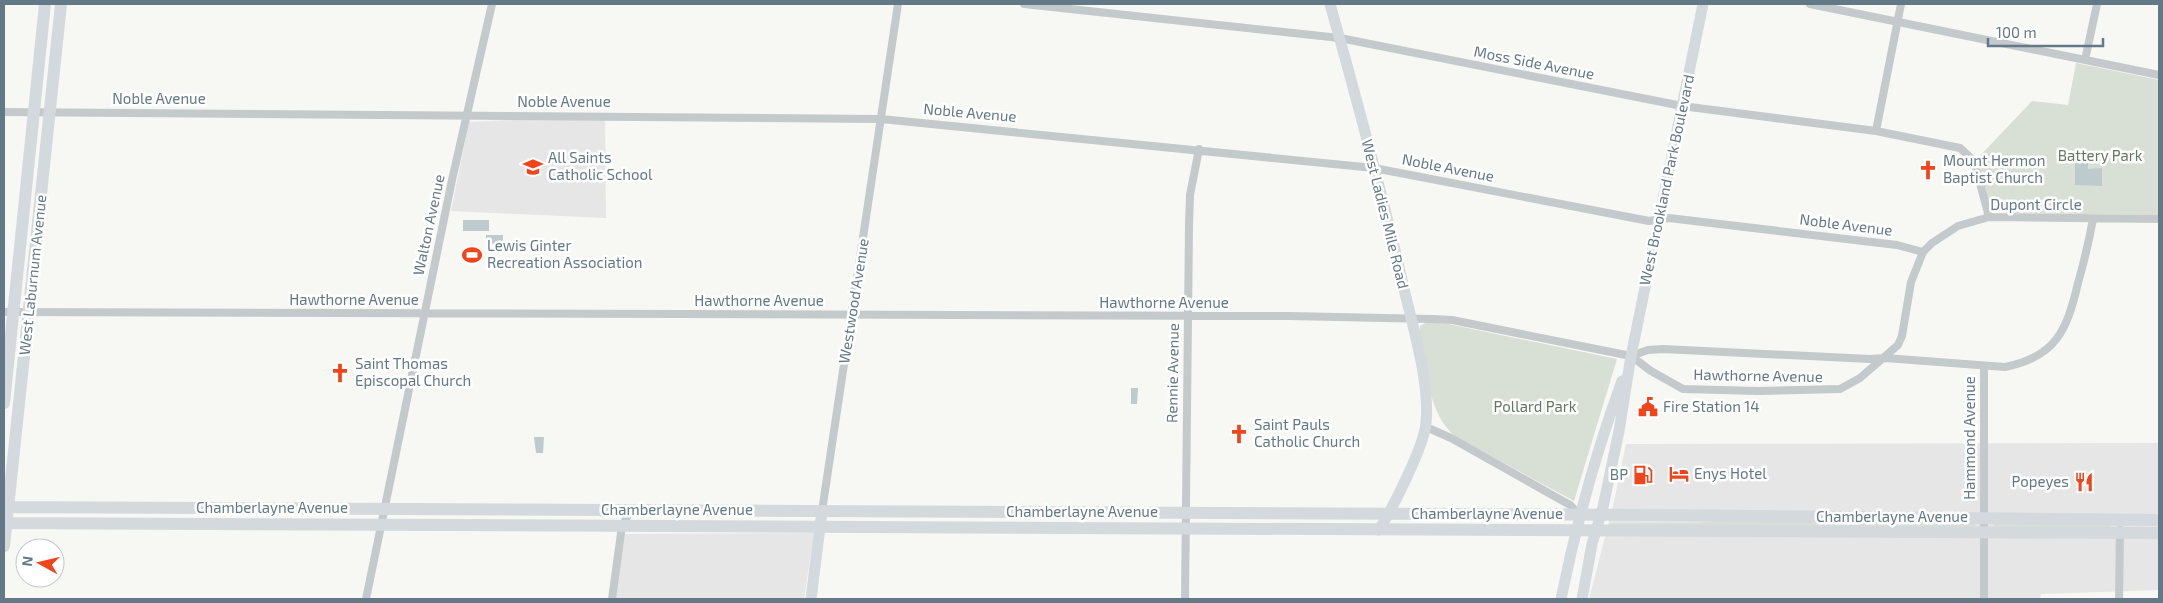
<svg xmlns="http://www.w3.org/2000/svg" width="2163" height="603" font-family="'Exo 2',sans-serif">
  <rect width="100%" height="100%" fill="#f7f7f4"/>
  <path fill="#e5e6e5" d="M605,115L606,218L451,211L469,122Z
    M2159,443V590L2041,594L2040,599H1589L1613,506L1626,444Z
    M814,533L804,599H615L625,534Z"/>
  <path fill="#d8dfd4" d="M2076,63L2159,80V215L2008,213C1984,211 1982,178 1976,160L2032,101L2068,105Z
    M1427,322L1448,324L1617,359L1574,501L1456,437C1428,415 1426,367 1419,334L1420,326Z
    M1731,520L1975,524V526L1610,525L1612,523H1695Z
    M1994,524H2111V526L2110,528L1994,526Z"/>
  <path fill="#bdcace" d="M2075,157H2088V169L2102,168V186L2075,185Z
    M463,220H489V231H463Z
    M486,235H503V244H486Z
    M1131,388H1138L1137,404H1131Z
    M534,437H544L543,453H536Z"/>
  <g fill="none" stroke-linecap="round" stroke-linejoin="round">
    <path stroke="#c4c9cc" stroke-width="8" d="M1024,4L1340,38L1682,106L1876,131L1960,148L1974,161L1989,217
      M1810,4L2159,75
      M2085,60L2097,4
      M4,112L881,119L1374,168L1649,221L1669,218L1897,245L1923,252
      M1876,131L1901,4
      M4,312L1289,316L1432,319L1452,320L1631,356L1648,350L1663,349L1870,359L1885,358L2005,367C2056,357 2067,330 2078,283C2084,262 2089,241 2093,219
      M1631,356L1651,371L1683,389L1758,391L1840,389L1860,378L1898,345L1902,336L1911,282L1923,252L1932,243L1958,226L1989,217L2159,219
      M1426,427L1451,438L1570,505L1580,515
      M822,511L898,4
      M366,599L452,180L492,4
      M612,599L622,526L631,510
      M1185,599L1189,225L1190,195L1199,149
      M1984,599V367
      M2119,599L2120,530"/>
    <path stroke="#d4d9dd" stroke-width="11" d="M1330,4C1357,100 1383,196 1405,293C1414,331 1430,385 1426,423C1424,447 1392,509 1379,530
      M811,599L822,511
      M1561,599C1576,525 1596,452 1622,381
      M1582,599L1592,544L1603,507L1619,431L1631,356L1703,4"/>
    <path stroke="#d4d9dd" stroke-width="12" d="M4,403L45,4
      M4,507L1656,515L2159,520
      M4,523L2159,533
      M4,546L61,4"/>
  </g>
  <defs>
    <symbol id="school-bare" viewBox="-9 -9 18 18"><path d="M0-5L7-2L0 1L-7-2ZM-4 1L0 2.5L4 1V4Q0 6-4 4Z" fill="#f0441a" stroke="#fff" stroke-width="2.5" paint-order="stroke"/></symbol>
    <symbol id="church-bare" viewBox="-9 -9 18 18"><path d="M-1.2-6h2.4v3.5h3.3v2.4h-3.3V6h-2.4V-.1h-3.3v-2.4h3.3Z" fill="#f0441a" stroke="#fff" stroke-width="2.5" paint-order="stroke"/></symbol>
    <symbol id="stadium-bare" viewBox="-9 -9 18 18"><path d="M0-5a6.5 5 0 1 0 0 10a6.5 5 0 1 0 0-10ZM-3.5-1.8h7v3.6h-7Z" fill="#f0441a" stroke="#fff" stroke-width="2.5" paint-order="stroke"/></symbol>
    <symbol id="civic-bare" viewBox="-9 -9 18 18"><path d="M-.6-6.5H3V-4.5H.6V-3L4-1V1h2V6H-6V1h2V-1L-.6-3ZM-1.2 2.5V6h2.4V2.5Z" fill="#f0441a" stroke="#fff" stroke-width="2.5" paint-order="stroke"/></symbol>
    <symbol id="hotel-bare" viewBox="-9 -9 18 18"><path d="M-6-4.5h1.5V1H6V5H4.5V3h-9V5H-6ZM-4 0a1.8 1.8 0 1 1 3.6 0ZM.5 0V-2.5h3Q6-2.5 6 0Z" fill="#f0441a" stroke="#fff" stroke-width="2.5" paint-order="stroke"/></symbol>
    <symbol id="fuel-bare" viewBox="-9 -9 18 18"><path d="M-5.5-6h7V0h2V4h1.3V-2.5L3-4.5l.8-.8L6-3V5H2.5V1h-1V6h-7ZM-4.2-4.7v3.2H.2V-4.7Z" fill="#f0441a" stroke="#fff" stroke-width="2.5" paint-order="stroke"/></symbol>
    <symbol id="restaurant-bare" viewBox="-9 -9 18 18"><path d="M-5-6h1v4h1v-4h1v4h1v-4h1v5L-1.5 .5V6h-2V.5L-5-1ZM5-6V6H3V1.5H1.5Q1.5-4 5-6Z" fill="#f0441a" stroke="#fff" stroke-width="2.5" paint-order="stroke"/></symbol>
  </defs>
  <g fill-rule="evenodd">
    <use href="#school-bare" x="519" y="153" width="28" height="28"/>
    <use href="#church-bare" x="1914" y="156" width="28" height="28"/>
    <use href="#stadium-bare" x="458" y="241" width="28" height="28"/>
    <use href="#church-bare" x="326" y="359" width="28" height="28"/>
    <use href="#civic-bare" x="1634" y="393" width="28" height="28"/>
    <use href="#church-bare" x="1225" y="420" width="28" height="28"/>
    <use href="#hotel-bare" x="1665" y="460" width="28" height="28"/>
    <use href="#fuel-bare" x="1629" y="461" width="28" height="28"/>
    <use href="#restaurant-bare" x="2070" y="468" width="28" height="28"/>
  </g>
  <g text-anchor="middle" stroke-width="5" stroke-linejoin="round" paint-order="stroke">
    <g font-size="15" fill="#647987" stroke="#fff">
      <text transform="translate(1534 63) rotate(11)" y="5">Moss Side Avenue</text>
      <text x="159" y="104">Noble Avenue</text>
      <text x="564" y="107">Noble Avenue</text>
      <text transform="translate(970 113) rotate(5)" y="5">Noble Avenue</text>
      <text transform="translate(1448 168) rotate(11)" y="5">Noble Avenue</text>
      <text transform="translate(1667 180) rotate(-78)" y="5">West Brookland Park Boulevard</text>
      <text x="2036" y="210">Dupont Circle</text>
      <text transform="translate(1385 214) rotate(76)" y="5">West Ladies Mile Road</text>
      <text transform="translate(429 225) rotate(-78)" y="5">Walton Avenue</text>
      <text transform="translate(1846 225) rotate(7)" y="5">Noble Avenue</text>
      <text transform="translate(33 275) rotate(-84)" y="5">West Laburnum Avenue</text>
      <text x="354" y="305">Hawthorne Avenue</text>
      <text x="759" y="306">Hawthorne Avenue</text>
      <text transform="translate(854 301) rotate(-81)" y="5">Westwood Avenue</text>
      <text x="1164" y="308">Hawthorne Avenue</text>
      <text transform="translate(1173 373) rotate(-89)" y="5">Rennie Avenue</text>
      <text transform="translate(1758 376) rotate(1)" y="5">Hawthorne Avenue</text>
      <text transform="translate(1970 438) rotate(-90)" y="5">Hammond Avenue</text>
      <text x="272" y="513">Chamberlayne Avenue</text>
      <text x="677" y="515">Chamberlayne Avenue</text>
      <text x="1082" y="517">Chamberlayne Avenue</text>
      <text x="1487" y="519">Chamberlayne Avenue</text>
      <text x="1892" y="522">Chamberlayne Avenue</text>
    </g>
    <g font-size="15" fill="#65795f" stroke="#fff">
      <text x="2100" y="161">Battery Park</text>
      <text x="1535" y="412">Pollard Park</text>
    </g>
    <g font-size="15" fill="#647987" stroke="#fff" text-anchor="start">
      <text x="548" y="163">All Saints<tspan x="548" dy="17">Catholic School</tspan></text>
      <text x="1943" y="166">Mount Hermon<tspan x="1943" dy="17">Baptist Church</tspan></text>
      <text x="487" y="251">Lewis Ginter<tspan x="487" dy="17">Recreation Association</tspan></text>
      <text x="355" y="369">Saint Thomas<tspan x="355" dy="17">Episcopal Church</tspan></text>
      <text x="1663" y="412">Fire Station 14</text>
      <text x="1254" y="430">Saint Pauls<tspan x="1254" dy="17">Catholic Church</tspan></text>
      <text x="1694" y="479">Enys Hotel</text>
      <text x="1628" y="480" text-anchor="end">BP</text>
      <text x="2069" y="487" text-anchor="end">Popeyes</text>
    </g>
  </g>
  <rect width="2163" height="603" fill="none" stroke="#647987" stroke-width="10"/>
  <g transform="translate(40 563) rotate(278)"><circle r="24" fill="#ffffff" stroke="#c1c9cf"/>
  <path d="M0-4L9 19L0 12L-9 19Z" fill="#f0441a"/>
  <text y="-8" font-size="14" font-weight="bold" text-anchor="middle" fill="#647987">N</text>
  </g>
  <path d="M1988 38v8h115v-8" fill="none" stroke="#647987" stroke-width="2.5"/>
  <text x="1996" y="38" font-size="15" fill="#647987" stroke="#ffffff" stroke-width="4" paint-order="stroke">100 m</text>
</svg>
